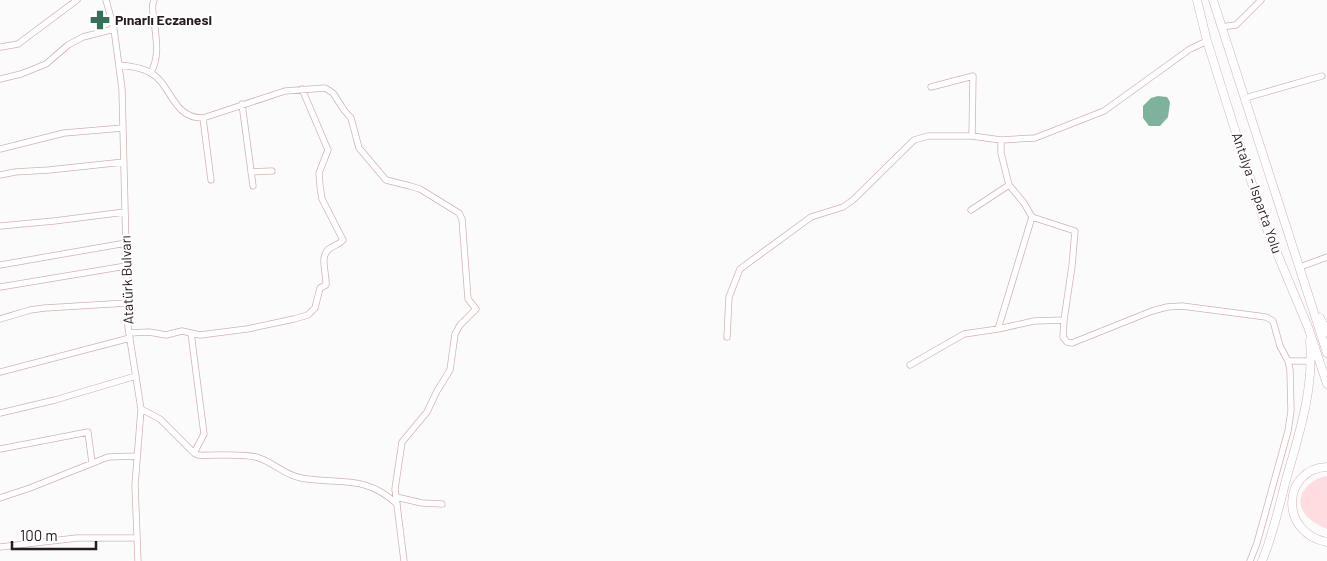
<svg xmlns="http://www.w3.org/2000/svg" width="1327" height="561" font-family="Barlow,sans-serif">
  <rect width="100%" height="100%" fill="#fbfbfb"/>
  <path fill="#ffdce0" d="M1327,476V529C1318,525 1307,520 1302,509C1295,493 1312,478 1327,476Z"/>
  <path fill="#7eb29c" d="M1158,96L1167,97L1170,102L1168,117L1160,126H1149L1143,118V106L1151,98Z"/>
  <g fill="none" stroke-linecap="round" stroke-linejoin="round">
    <defs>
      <path id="minor" d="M106,0L114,29L122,89L128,327L141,409L135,485L138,561
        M1221,27L1236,25L1261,0
        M1,47L18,44L77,0
        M119,65C129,66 140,67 149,72C172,83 171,118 203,118L285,91L325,88L333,93L344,110L351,118L359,148L386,180L410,186L420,189L459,213L462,219L468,299L476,309L460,325L455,334L450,370L437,391L427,412L402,442L395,489L404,561
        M151,72C160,57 156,38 154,20C153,13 151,6 154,0
        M0,79L21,74L46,64L68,45L83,37L114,29
        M931,87L973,76L972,136
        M1245,98L1322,76
        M242,104L253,186
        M203,118L211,180
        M0,149L64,133L123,128
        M251,172L272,171
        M0,175L15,172L49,170L124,162
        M971,210L1009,185
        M0,226L54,221L125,212
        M0,265L126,243
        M1300,267L1327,257
        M0,287L126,266
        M0,319L30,310L45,308L127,303
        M1064,320L1063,337L1067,342L1072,343L1152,311L1167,307L1182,306L1266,317L1273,321L1280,346L1288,361L1290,370L1291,411L1288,431L1257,543L1250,561
        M998,329L1032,217L1024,203L1009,185L1001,153V140
        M129,333L149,332L166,335L182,331L200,335L247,329L294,319L308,315L315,308L320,288L326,285C327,274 319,257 329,249C334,245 339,245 343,240L322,199L320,186L319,173L328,150L302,89
        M191,333L204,434L194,453
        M727,337L729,297L740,269L811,217L843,207L853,200L914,140L928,136H972L1001,140L1035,138L1104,111L1190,49L1207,41
        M1288,361H1311
        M910,365L964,334L998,329L1034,321L1064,320L1072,266L1075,231L1032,217
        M0,372L130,338
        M141,409L160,419L194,453L198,455C217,456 238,453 256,457C272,461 284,475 301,478C340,485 365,474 397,504
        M0,413L55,400L136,376
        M0,449L88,432L92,463
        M396,497L422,503L442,504
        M0,498L30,488L108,457L137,456
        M0,547L77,538H137"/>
      <path id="highway" d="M1197,0L1207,41L1264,222L1308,327L1327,384
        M1213,0L1327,353
        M1320,318L1327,332
        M1327,467C1282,469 1279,533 1327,542
        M1262,561C1273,535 1279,507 1286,480C1299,434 1314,390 1310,341"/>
    </defs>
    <use href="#minor" stroke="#d2b2b5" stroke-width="7"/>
    <use href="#highway" stroke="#d2b2b5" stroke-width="9"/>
    <use href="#minor" stroke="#fff" stroke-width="5.5"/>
    <use href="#highway" stroke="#fff" stroke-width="8"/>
  </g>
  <defs>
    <symbol id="pharmacy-bare" viewBox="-9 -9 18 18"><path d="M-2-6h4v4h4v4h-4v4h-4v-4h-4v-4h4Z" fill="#36705a" stroke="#fff" stroke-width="2.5" paint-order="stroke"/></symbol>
  </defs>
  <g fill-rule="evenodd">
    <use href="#pharmacy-bare" x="86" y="6" width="28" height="28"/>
  </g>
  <g text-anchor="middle" stroke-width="4" stroke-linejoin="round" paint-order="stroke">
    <g font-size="14" font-weight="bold" fill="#271b1d" stroke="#fff" text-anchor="start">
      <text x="115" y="25">Pınarlı Eczanesi</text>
    </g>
    <g font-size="14" fill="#271b1d" stroke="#fff">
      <text transform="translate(1257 193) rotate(71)" y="5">Antalya - Isparta Yolu</text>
      <text transform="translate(127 280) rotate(-92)" y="5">Atatürk Bulvarı</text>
    </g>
  </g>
  <path d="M12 541v8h84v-8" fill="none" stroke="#271b1d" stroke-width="2.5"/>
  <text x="20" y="541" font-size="15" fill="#271b1d" stroke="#ffffff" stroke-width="4" paint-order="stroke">100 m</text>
</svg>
